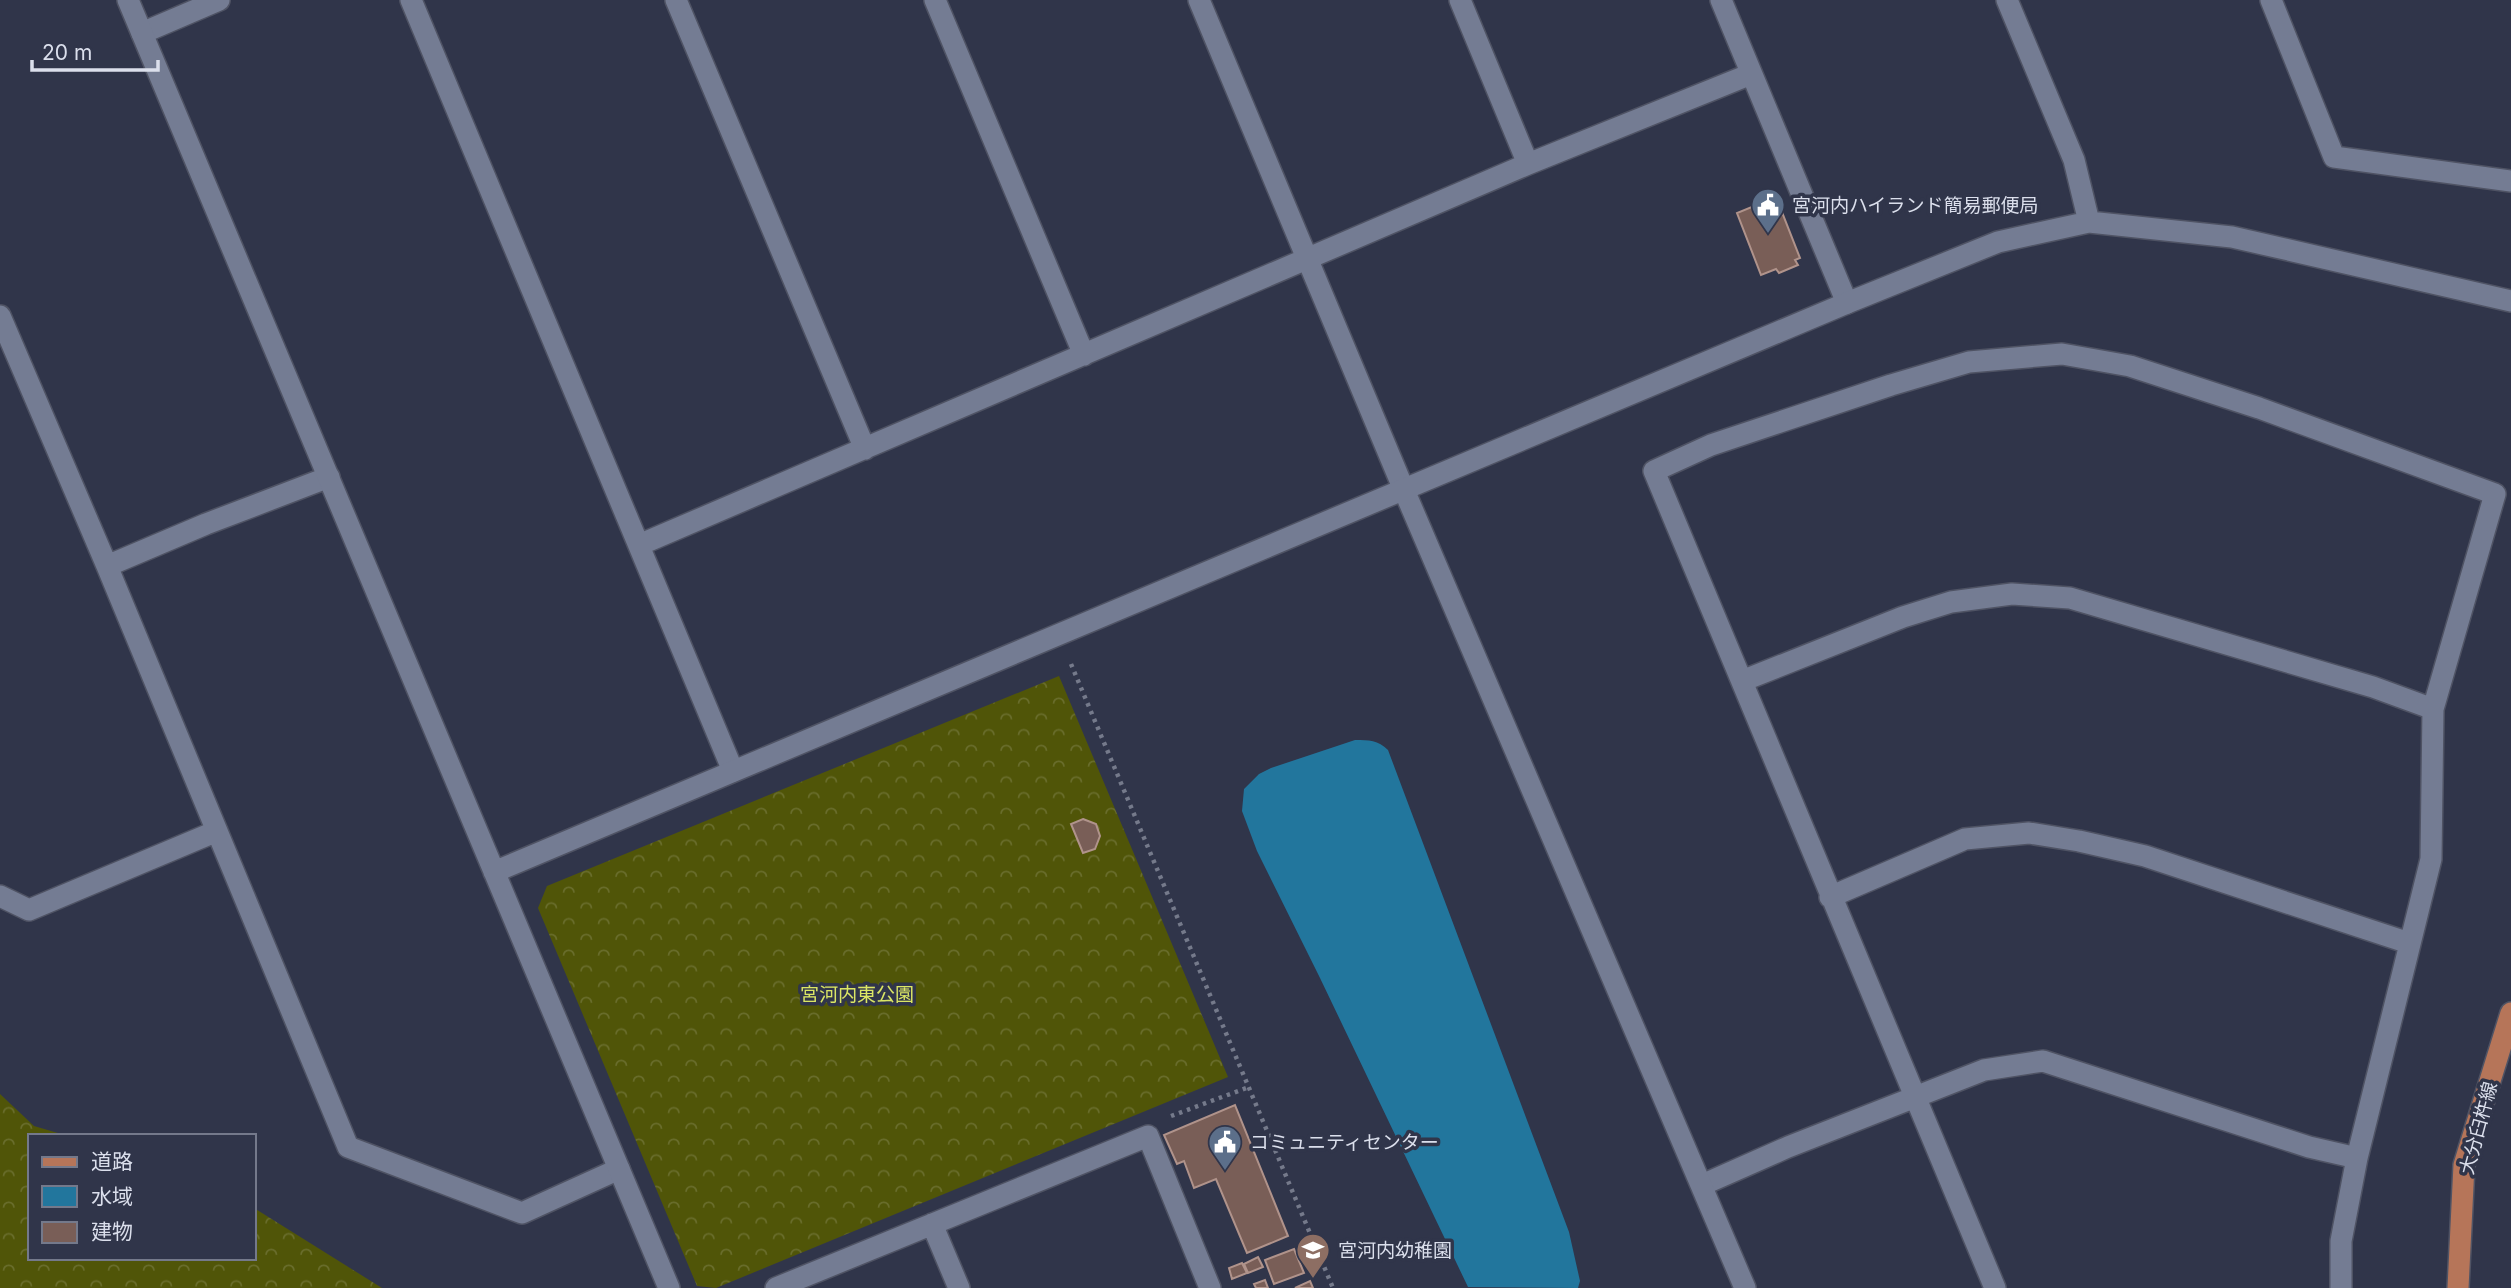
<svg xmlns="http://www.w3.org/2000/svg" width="2511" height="1288" font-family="Inter,'Noto Sans JP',sans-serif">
  <defs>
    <pattern id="forest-crowns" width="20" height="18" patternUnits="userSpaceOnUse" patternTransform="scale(1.75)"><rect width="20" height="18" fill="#505508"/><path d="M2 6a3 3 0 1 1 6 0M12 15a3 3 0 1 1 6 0" fill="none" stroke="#696d2c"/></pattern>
  </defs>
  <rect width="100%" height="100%" fill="#30354a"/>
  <path fill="url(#forest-crowns)" d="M1059,676L1228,1077L716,1288L697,1286L538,908L547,886Z
    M0,1094L34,1126L68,1136H30V1258H254V1208L382,1288H0Z"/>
  <path fill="#22769d" d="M1355,740C1369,740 1378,740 1388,750L1569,1232L1580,1281L1578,1288L1468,1287L1320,978L1257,851L1242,811L1244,789L1259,774L1271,768Z"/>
  <path fill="#795e57" stroke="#b0938b" stroke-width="2" d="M1776,197L1800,258L1795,260L1798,265L1779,273L1776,269L1761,275L1737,213Z
    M1083,819L1096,824L1100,836L1095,849L1083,853L1071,824Z
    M1235,1105L1288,1236L1247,1253L1216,1179L1194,1188L1184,1161L1177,1164L1164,1135Z
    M1294,1249L1304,1273L1274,1284L1265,1260Z
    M1258,1257L1263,1267L1248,1273L1244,1264Z
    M1242,1263L1247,1273L1232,1279L1229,1268Z
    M1265,1280L1268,1288H1256L1254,1284Z
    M1310,1281L1313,1288H1295Z"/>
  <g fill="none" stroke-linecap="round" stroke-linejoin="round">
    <defs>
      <path id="street" d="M411,0L733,771
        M676,0L865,449
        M935,0L1084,355
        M1199,0L1404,490
        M1460,0L1528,164
        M1721,0L1847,303
        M2271,0L2334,157L2511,181
        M142,33L219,0
        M0,316L107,566L348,1147L522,1213L619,1169
        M639,545L1528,164L1751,74
        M107,566L206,524L329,477
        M1742,681L1903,617L1951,602L2012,594L2070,598L2373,687L2433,709
        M0,896L29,910L217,831
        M1830,897L1965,839L2029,833L2079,841L2145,856L2409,943
        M1702,1185L1788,1147L1984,1070L2043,1061L2309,1147L2357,1158
        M932,1224L959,1288
        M776,1288L1148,1136L1210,1288
        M1995,1288L1654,471L1711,445L1891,385L1969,362L2062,354L2130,366L2259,408L2495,494L2433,709L2431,859L2357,1158L2341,1241V1288"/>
      <path id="secondary" d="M128,0L669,1288
        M2007,0L2074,160L2089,222
        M1404,490L1745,1288
        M494,872L1847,303L1998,242L2089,222L2232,237L2511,301"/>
      <path id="primary" d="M2458,1288L2464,1165L2511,1013"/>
    </defs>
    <use href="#street" stroke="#4f5364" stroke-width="24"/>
    <use href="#secondary" stroke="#4f5364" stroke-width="24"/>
    <use href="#primary" stroke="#4f5364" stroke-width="24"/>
    <path stroke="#757a8b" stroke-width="4.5" stroke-dasharray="3.5 5" stroke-linecap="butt" d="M1071,664L1333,1288
      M1171,1116L1249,1087"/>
    <use href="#street" stroke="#747c93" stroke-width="21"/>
    <use href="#secondary" stroke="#747c93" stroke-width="21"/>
    <use href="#primary" stroke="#b67559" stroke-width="21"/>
  </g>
  <defs>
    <symbol id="civic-pin" viewBox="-11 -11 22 30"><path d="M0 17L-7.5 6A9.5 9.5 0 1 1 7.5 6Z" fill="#5c6f8a" stroke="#30354a"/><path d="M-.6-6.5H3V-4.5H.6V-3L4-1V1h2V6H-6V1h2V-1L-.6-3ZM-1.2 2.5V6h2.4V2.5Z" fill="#fff"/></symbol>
    <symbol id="school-pin" viewBox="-11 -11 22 30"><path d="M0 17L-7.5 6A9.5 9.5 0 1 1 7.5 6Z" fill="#8d6e63" stroke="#30354a"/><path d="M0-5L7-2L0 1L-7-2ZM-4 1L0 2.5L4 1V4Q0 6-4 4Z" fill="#fff"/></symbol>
  </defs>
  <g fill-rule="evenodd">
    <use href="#civic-pin" x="1749" y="186" width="38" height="52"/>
    <use href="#civic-pin" x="1206" y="1123" width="38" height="52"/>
    <use href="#school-pin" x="1294" y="1231" width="38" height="52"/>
  </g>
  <g text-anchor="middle" stroke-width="7" stroke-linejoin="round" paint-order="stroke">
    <g font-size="19" fill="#dbdfec" stroke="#30354a" text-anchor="start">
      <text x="1792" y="212">宮河内ハイランド簡易郵便局</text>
      <text x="1250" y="1149">コミュニティセンター</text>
      <text x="1338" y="1257">宮河内幼稚園</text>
    </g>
    <g font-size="19" fill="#dbe665" stroke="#30354a">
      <text x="857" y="1001">宮河内東公園</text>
    </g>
    <g font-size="19" fill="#dbdfec" stroke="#30354a">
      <text transform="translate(2478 1128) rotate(-75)" y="7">大分臼杵線</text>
    </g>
  </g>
  <rect x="28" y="1134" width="228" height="126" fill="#30354a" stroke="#74798b" stroke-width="2"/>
  <rect x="42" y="1157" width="35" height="10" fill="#b67559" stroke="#74798b" stroke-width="2"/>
  <text x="91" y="1169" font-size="21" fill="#dbdfec">道路</text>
  <rect x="42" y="1186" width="35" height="21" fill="#22769d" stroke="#74798b" stroke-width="2"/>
  <text x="91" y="1204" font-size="21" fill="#dbdfec">水域</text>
  <rect x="42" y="1222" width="35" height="21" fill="#795e57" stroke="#74798b" stroke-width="2"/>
  <text x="91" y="1239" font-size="21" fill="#dbdfec">建物</text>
  <path d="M32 60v10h126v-10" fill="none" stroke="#dbdfec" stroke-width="3.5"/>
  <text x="42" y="60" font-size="21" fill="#dbdfec" stroke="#30354a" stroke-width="5" paint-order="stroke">20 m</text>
</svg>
